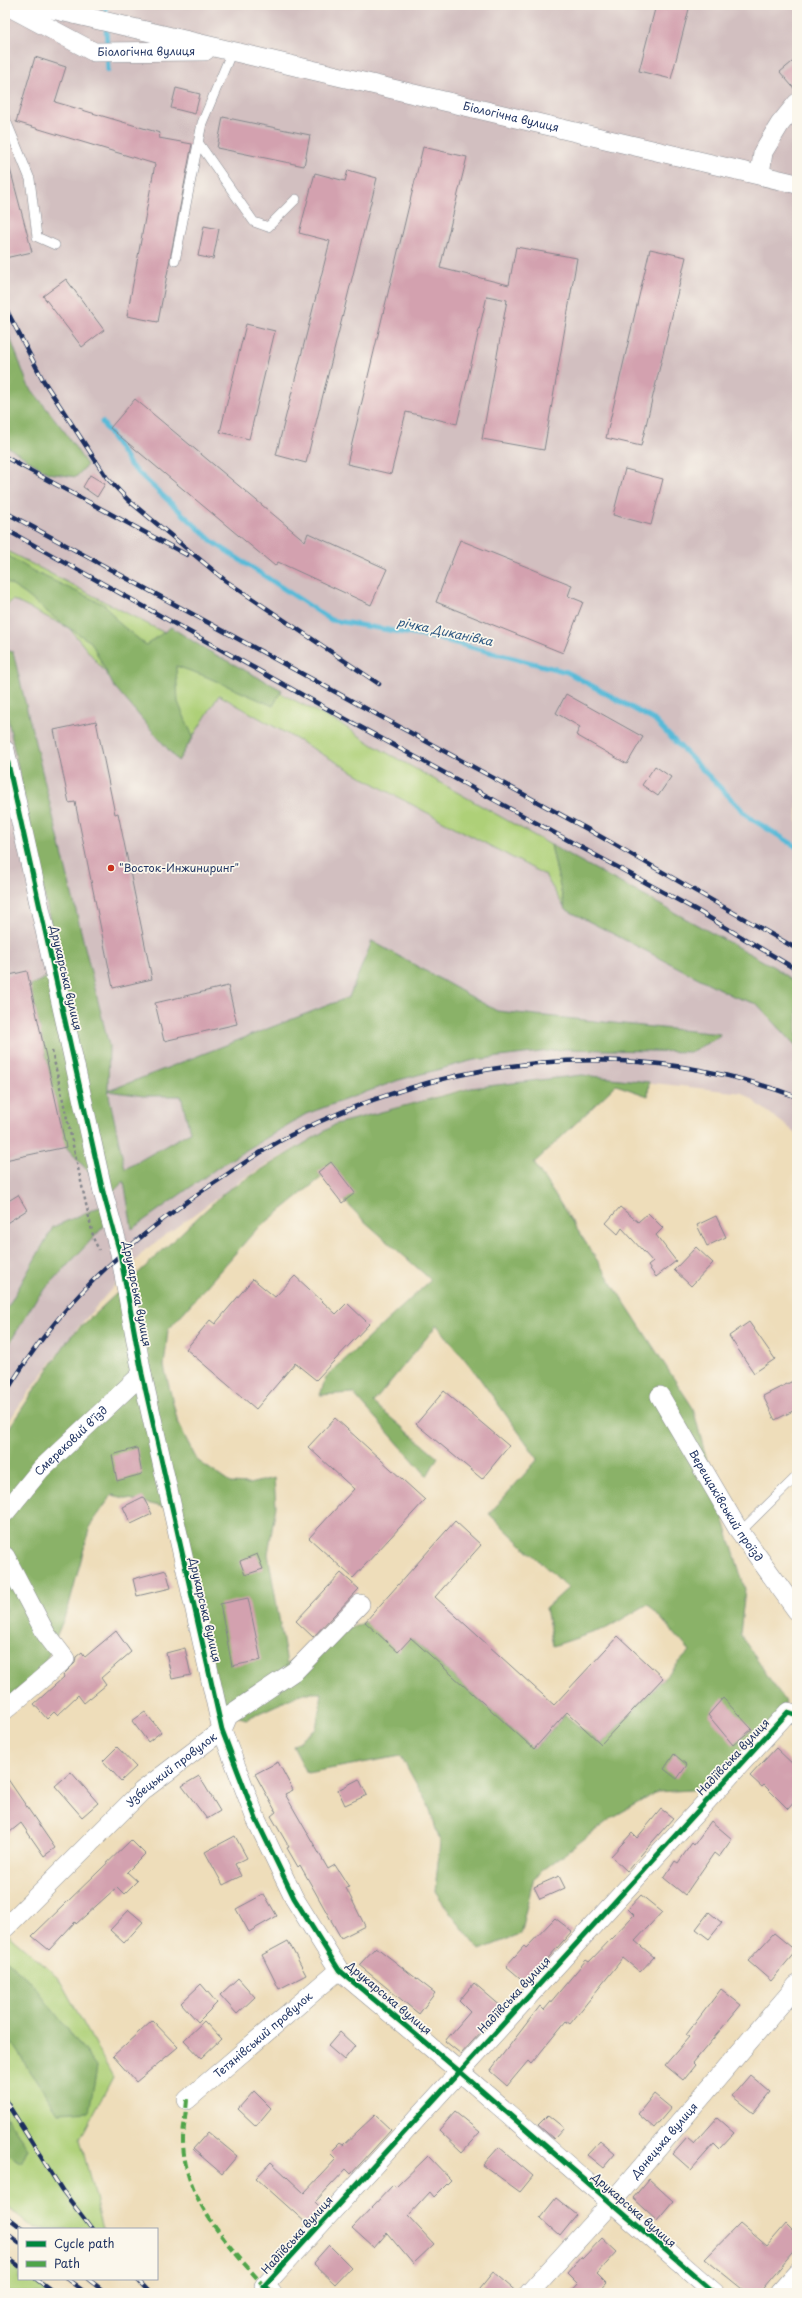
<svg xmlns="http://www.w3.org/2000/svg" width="802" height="2298" font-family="'Playpen Sans',sans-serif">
  <rect width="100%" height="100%" fill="#fbf7ec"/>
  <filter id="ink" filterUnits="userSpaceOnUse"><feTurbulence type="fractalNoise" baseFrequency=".025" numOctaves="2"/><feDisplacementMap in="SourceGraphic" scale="8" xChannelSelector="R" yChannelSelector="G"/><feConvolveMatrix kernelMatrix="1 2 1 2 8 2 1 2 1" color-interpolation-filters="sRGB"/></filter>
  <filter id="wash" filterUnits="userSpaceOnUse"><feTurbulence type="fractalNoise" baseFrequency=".012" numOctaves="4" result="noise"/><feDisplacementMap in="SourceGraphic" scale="16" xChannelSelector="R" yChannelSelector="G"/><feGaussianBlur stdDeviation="0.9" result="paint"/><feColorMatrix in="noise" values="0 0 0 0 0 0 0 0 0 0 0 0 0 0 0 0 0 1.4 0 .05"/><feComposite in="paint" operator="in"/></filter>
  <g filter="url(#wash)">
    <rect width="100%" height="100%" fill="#eeddba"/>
    <path fill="#d2bfc0" d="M5,5H797V1134L743,1093L582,1075L462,1089L336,1124L241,1180L145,1250L70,1337L18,1407L5,1428Z"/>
    <path fill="#aed078" stroke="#64806b" d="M5,550L346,727L373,745L551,845L565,909L545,875L392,794L219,695L178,761L69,628L13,600L5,606Z
      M5,1935H9L58,1977L113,2077L80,2139L103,2229H35L5,2205Z
      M5,2259L19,2269V2279H32L51,2293H5Z"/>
    <path fill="#8ab268" stroke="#527063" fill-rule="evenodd" d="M5,324L28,385L65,432L87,465L76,477L48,473L5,445Z
      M7,555L33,571L105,605L119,623L146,645L171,627L205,649L282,690L273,706L202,675L176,666L178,702L193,737L178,761L113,685L91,642L61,623L25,594L5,581V557Z
      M5,650L13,652L109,1046L108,1091L349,997L372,941L497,1011L720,1034L719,1037L690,1052L566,1049L474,1060L399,1080L306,1114L220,1166L132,1229L124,1181L110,1195L66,1147L30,986L60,970L5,705ZM108,1091L144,1096H181L190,1132L125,1169Z
      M551,845L774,967L797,984V1047L757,1004L735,997L565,909Z
      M582,1075L649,1082L648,1096L616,1085L534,1163L693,1408L714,1488L745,1589L740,1634L785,1702L741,1763L691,1790L657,1792L613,1817L534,1877L520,1934L480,1950L450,1913L435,1891L440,1842L429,1807L401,1756L307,1773L293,1746L316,1729L322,1693H303L246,1719L217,1710L172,1509L112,1495L90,1526L68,1609L42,1670L5,1700V1434L70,1337L225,1192L336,1124L471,1088ZM322,1177L362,1219L431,1280L326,1377L320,1395L353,1393L427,1476L438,1457L373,1403L437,1325L475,1372L538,1459L489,1514L568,1588L546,1608L553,1646L607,1628L648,1604L690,1651L601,1744L565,1715L534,1749L411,1638L365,1622L310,1646L287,1664L268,1554L276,1506L274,1478L249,1484L230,1483L197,1460L178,1423L164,1366L168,1330L254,1232Z
      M106,1204L107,1223L36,1299L5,1351V1312L53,1227Z
      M5,1959L30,1981L97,2067L89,2111L58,2113L5,2033Z
      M5,2115L28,2148L21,2163L5,2152Z"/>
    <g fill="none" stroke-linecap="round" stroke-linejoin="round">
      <path stroke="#59bad8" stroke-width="5" d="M105,5L106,17
        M106,25L108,70
        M102,422L131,466L213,542L331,620L440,639L567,672L654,720L750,818L797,847
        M797,1111V1118"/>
    </g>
    <g id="blocks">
      <path fill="#d3a1af" d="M656,5H690L671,79L639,71Z
        M35,57L66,67L55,102L160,133L159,138L192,144L158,322L127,316L155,164L16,122Z
        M797,58V92L780,72Z
        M176,88L200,94L195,114L171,108Z
        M223,117L310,135L304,166L217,148Z
        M423,147L467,157L440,268L509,285L516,247L577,258L544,450L482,439L507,300L487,296L457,424L406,412L391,474L347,464Z
        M5,165H9L32,252L5,258Z
        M348,170L377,178L306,463L276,455L330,241L299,233L315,173L345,181Z
        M204,226L219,229L213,259L198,256Z
        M650,249L686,257L641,446L606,438Z
        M66,279L104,330L82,347L43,296Z
        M246,324L275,331L249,439L220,432Z
        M135,399L305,541L308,533L387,569L371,605L278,562L275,566L110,428Z
        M625,469L663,479L651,525L613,515Z
        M90,475L105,484L97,497L83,487Z
        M460,540L572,585L568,596L583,602L563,653L436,602Z
        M566,694L643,737L627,764L576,735L580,727L556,713Z
        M96,721L115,814L118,813L152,979L113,988L75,802L69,803L54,730Z
        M655,766L671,777L658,796L642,785Z
        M27,971L66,1147L5,1160V976Z
        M228,986L237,1024L164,1041L155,1003Z
        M331,1162L355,1193L342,1203L318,1172Z
        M18,1195L27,1210L5,1224V1203Z
        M620,1207L638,1222L648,1213L663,1228L656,1235L676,1261L656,1277L648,1266L653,1262L622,1228L618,1234L606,1223Z
        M716,1216L726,1237L707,1246L697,1225Z
        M696,1247L713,1263L691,1286L674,1270Z
        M295,1276L336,1314L347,1303L369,1324L316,1380L295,1363L256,1409L186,1349L210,1320L215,1324L253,1279L275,1297Z
        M749,1322L775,1359L754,1373L729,1336Z
        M797,1379V1409L775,1420L763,1396Z
        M444,1391L509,1446L482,1479L416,1424Z
        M335,1418L425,1500L353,1578L309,1538L354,1489L308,1447Z
        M137,1448L142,1474L117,1481L112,1455Z
        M143,1497L152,1514L131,1524L123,1507Z
        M455,1521L481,1545L435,1597L554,1705L618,1636L663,1678L601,1744L567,1712L534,1749L411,1638L398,1652L365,1622Z
        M257,1554L263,1569L245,1575L240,1561Z
        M166,1570L171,1588L137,1596L133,1579Z
        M341,1573L359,1589L313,1637L296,1621Z
        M248,1598L261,1660L232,1666L220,1604Z
        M116,1631L131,1652L101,1678L106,1685L84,1703L78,1695L57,1715L54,1712L47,1719L34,1704L64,1677L63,1675L75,1663L76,1657L82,1652L85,1657Z
        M185,1648L191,1675L172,1679L166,1653Z
        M723,1698L752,1729L733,1745L708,1715Z
        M145,1712L161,1732L148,1742L132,1721Z
        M117,1747L136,1767L121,1781L103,1761Z
        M776,1748L797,1768V1799L788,1809L764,1785L762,1787L750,1776Z
        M674,1754L687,1765L677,1779L664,1769Z
        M278,1762L293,1790L285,1794L328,1869L335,1865L349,1887L346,1888L365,1926L341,1938L300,1865L298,1867L287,1848L289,1847L271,1816L276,1812L255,1774Z
        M71,1772L98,1803L82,1817L55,1786Z
        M5,1775L55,1848L44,1856L21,1823L5,1836Z
        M199,1776L220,1811L207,1819L182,1786Z
        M359,1779L367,1795L345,1805L338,1790Z
        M661,1809L673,1818L627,1871L611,1856L632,1833L637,1838Z
        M711,1821L732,1839L719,1857L714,1853L685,1895L664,1878L675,1861L678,1863L692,1843L694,1845Z
        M235,1836L247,1858L235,1864L241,1876L223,1885L205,1852Z
        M131,1840L145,1854L127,1872L137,1881L124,1894L117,1887L76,1924L75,1922L49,1950L32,1936Z
        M559,1876L565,1888L540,1899L534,1887Z
        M264,1894L277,1916L249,1932L236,1909Z
        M641,1895L662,1912L635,1941L654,1957L640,1972L623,1958L570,2024L566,2021L531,2064L528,2061L507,2086L490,2071L540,2006L544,2010L586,1960L589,1962L634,1915L628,1909Z
        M129,1910L143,1922L124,1943L110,1930Z
        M709,1912L722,1923L709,1939L696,1929Z
        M555,1918L572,1931L526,1983L506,1966L524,1946L526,1948Z
        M774,1933L796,1951L771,1981L748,1961Z
        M288,1941L306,1975L279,1989L262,1955Z
        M376,1947L435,1993L419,2014L359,1965Z
        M238,1978L255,1997L237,2014L220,1995Z
        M474,1983L503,2008L461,2054L445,2041L470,2012L459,2001Z
        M201,1984L217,2003L198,2022L181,2003Z
        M721,1989L741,2005L693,2063L695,2065L683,2080L665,2065L689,2037L686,2035Z
        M152,2020L178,2047L136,2082L113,2056Z
        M204,2021L221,2039L201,2058L184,2040Z
        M340,2032L355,2046L344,2060L328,2046Z
        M750,2075L770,2092L753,2113L732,2096Z
        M254,2091L271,2108L256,2126L238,2109Z
        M654,2094L671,2108L654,2128L638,2114Z
        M455,2112L480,2132L462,2152L439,2130Z
        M375,2115L391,2130L351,2174L346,2169L315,2202L321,2208L306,2223L256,2178L271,2162L304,2193L336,2159L330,2153L340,2143L343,2145Z
        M548,2115L564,2128L554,2139L538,2125Z
        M717,2118L734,2133L719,2149L714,2144L691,2170L673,2154L687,2138L694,2144Z
        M208,2132L237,2156L222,2174L193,2149Z
        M600,2141L615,2154L603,2168L587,2155Z
        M499,2147L533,2176L520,2192L483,2165Z
        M428,2156L451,2180L434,2197L430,2192L408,2216L434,2244L413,2264L387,2233L374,2248L352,2228L393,2185L396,2187Z
        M649,2179L673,2201L657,2220L633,2198Z
        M556,2198L577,2215L560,2236L540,2218Z
        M740,2223L767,2246L786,2224L797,2235V2248L759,2293H747L705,2259Z
        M602,2238L617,2252L597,2274L606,2283L597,2293H570L578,2284L567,2273L581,2257L582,2259Z
        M329,2245L351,2267L335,2284L313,2263Z
        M493,2272L518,2293H476Z"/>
    </g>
  </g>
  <g filter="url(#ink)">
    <use href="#blocks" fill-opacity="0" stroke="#84868c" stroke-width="1"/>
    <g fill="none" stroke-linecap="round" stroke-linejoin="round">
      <defs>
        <path id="service" d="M5,118L30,179L37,237L55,245
          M198,142L254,222L268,227L296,199
          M175,261L202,123L232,51
          M740,1532L797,1476"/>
        <g id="minor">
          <path id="s1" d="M6,5L94,52L205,51"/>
          <path id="s2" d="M35,5L797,184"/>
          <path d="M760,175L763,152L780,124L797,103"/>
          <path d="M5,750L103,1192L120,1253L142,1374L222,1730L256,1819L294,1898L339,1970L459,2071L715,2293"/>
          <path id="s3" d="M660,1396L738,1529L797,1611"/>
          <path id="s4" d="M5,1513L41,1469L142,1374"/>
          <path d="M5,1556L46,1634L65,1659L5,1710"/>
          <path id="s5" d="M5,1928L142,1791L222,1730L228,1716L296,1670L360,1604"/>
          <path id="s6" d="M187,2100L339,1970"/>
          <path d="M272,2293L264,2286L788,1712L797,1715"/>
          <path id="s7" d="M529,2293L611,2203L797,1985"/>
          <path d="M779,2293L797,2273"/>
        </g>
      </defs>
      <use href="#service" stroke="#84868c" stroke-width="10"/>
      <use href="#minor" stroke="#84868c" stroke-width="20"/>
      <path stroke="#84868c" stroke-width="2.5" stroke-dasharray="3 3" stroke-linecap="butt" d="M52,1051L94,1240L99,1250"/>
      <use href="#service" stroke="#fff" stroke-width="9"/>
      <use href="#minor" stroke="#fff" stroke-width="19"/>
      <defs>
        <path id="rail" d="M5,307L43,380L107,478L128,500L226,581L379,684
          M5,457L187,555
          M5,512L589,830L797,949
          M5,529L342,717L698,911L797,970
          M5,1394C57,1307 122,1246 205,1189C233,1171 261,1150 291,1135C450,1056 628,1034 797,1097
          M5,2100L62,2190L92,2229
          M5,2215L23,2229
          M5,2232L19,2243
          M5,2256L19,2266
          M36,2279L55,2293
          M67,2279L86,2293
          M88,2279L106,2293
          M137,2279L150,2293"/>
      </defs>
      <use href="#rail" stroke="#1b2f5e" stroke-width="4.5"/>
      <use href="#rail" stroke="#fbf7ec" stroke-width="3" stroke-dasharray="9" stroke-linecap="butt"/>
      <path stroke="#4fa44a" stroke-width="4" stroke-dasharray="8 4" stroke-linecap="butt" d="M187,2100C186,2112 184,2124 183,2137C182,2197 227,2244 264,2286"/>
      <defs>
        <path id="cycleway" d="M5,750L103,1192L120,1253L142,1374L222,1730L256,1819L294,1898L339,1970L459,2071L715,2293
          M272,2293L264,2286L788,1712L797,1715"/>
      </defs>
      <use href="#cycleway" stroke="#fbf7ec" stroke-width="8"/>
      <use href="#cycleway" stroke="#00873e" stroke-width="5"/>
    </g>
  </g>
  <circle fill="#c8321e" stroke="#fbf7ec" stroke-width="1.5" cx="111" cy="868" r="4"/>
  <g text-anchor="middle" stroke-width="3.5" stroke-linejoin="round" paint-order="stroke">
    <g font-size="11" fill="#1b2f5e" stroke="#fbf7ec">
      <text dy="4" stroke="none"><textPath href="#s1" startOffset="152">Біологічна вулиця</textPath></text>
      <text dy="4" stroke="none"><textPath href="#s2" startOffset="489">Біологічна вулиця</textPath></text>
      <text transform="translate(66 978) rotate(77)" y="4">Друкарська вулиця</text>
      <text transform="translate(137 1294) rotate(79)" y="4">Друкарська вулиця</text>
      <text dy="4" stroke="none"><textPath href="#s4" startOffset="98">Смерековий в'їзд</textPath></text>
      <text dy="4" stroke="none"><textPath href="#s3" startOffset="128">Верещаківський проїзд</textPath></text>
      <text transform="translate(205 1610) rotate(77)" y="4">Друкарська вулиця</text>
      <text transform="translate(733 1757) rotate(-47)" y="4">Надіївська вулиця</text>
      <text dy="4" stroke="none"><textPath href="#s5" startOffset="230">Узбецький провулок</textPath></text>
      <text transform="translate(514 1995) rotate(-47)" y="4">Надіївська вулиця</text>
      <text transform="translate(389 1998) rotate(40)" y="4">Друкарська вулиця</text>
      <text dy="4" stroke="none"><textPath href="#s6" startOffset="100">Тетянівський провулок</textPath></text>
      <text dy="4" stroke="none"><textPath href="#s7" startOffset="204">Донецька вулиця</textPath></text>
      <text transform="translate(634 2210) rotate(41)" y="4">Друкарська вулиця</text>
      <text transform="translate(297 2235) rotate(-48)" y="4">Надіївська вулиця</text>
    </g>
    <g font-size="11" fill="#1b2f5e" stroke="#fbf7ec" text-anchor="start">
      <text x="119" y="872">"Восток-Инжиниринг"</text>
    </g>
    <g font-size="12" font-style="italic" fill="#2e5983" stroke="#fbf7ec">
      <text transform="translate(445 632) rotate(12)" y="4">річка Диканівка</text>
    </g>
  </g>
  <rect width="802" height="2298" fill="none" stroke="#fbf7ec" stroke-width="20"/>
  <rect x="18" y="2228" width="140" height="52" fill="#fbf7ec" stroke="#a1a7b3"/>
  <rect x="26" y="2241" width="20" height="6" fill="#00873e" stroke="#a1a7b3"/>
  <text x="54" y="2248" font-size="12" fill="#1b2f5e">Cycle path</text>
  <rect x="26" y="2261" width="20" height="6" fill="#4fa44a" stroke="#a1a7b3"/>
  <text x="54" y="2268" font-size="12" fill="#1b2f5e">Path</text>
</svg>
